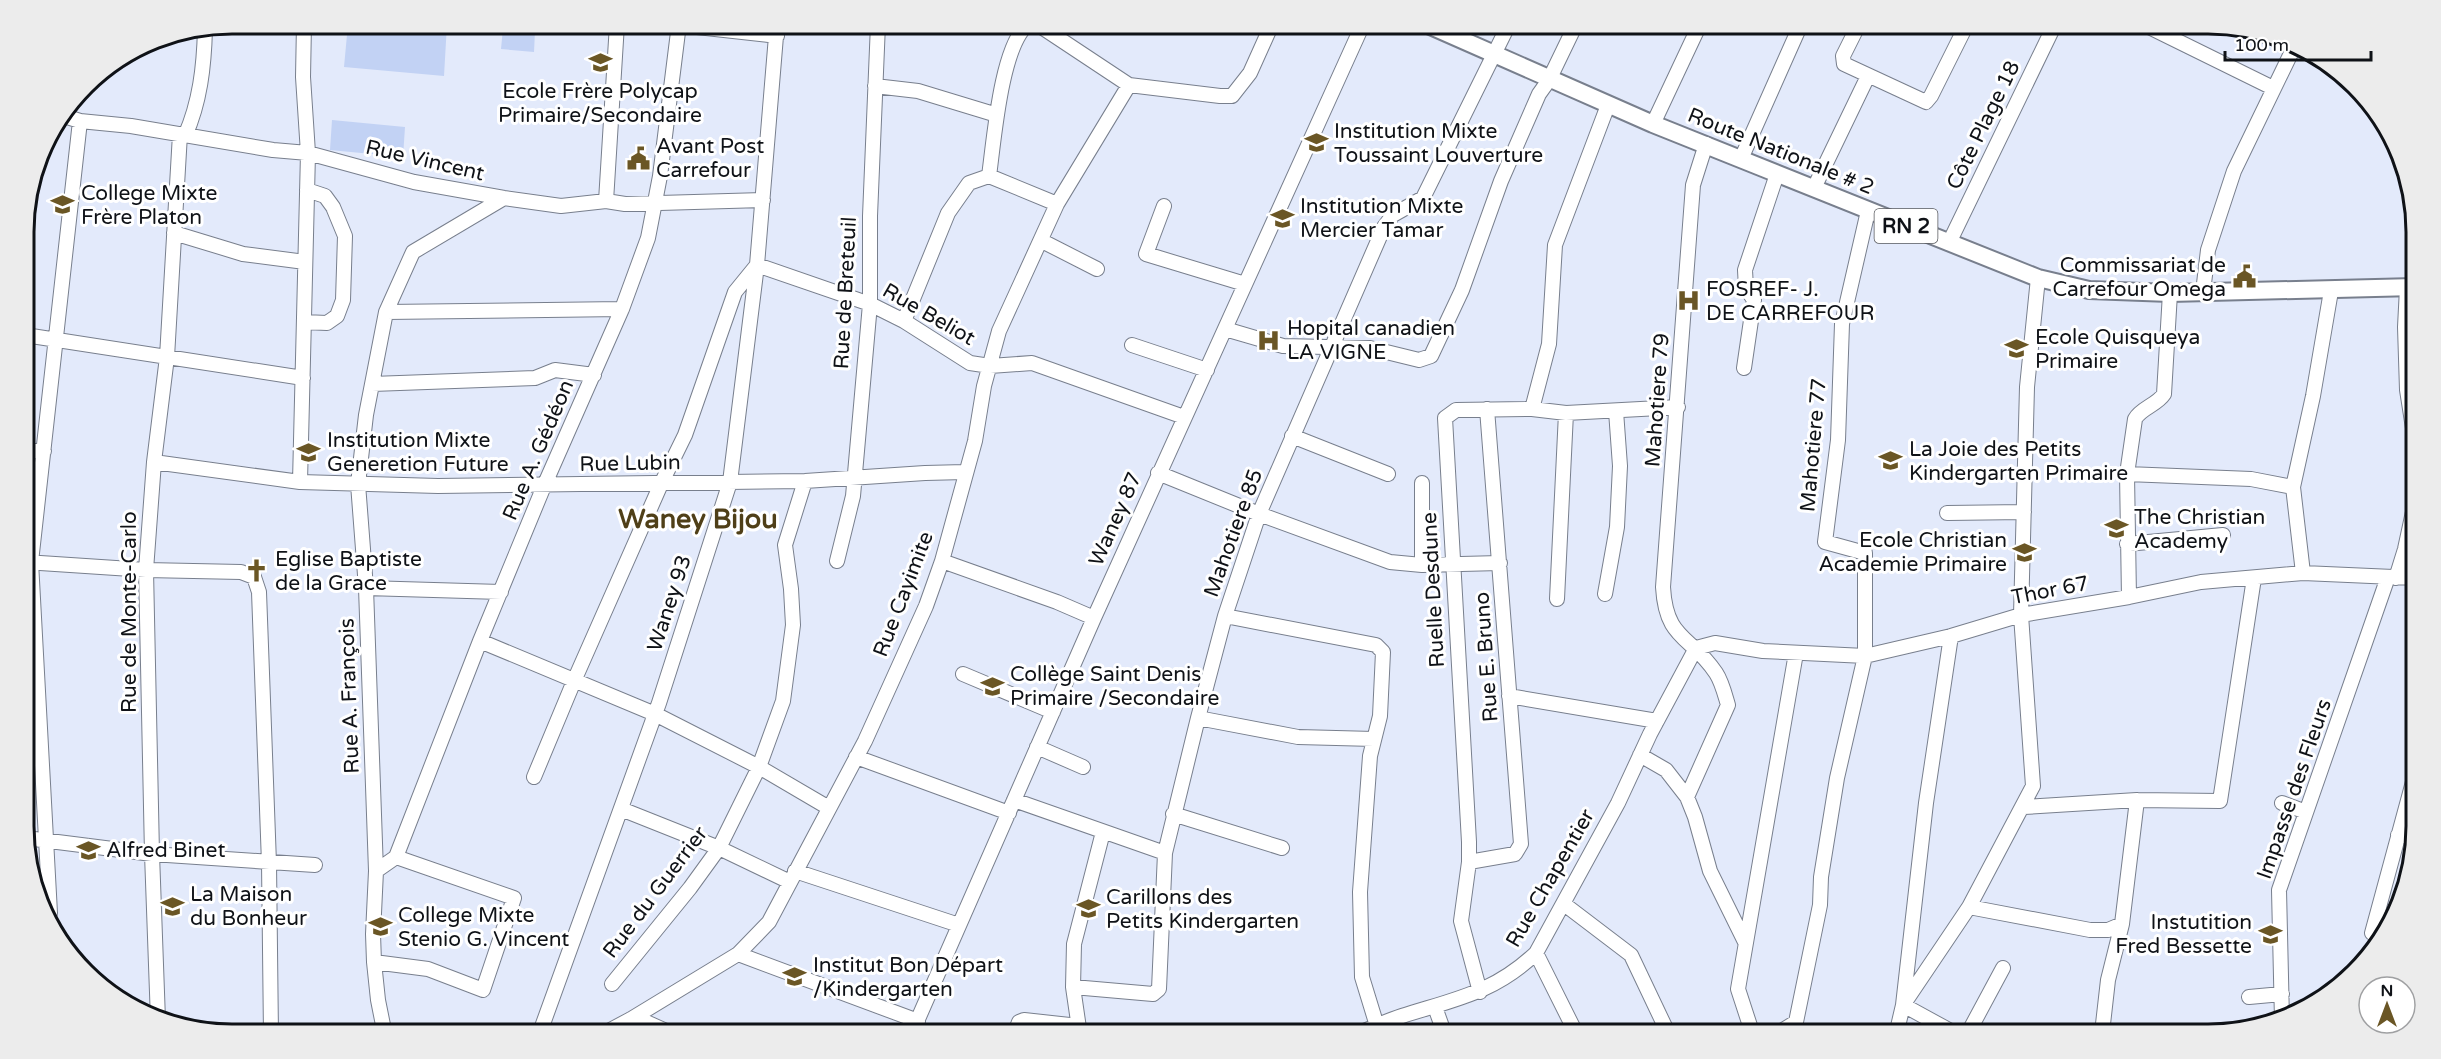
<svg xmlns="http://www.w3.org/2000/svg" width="2441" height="1059" font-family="'Varela Round',sans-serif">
  <rect width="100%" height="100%" fill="#e3eafb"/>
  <path fill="#c2d2f4" d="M348,24H447L444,76L344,67Z
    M503,28L535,31L534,52L501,49Z
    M332,120L405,127L403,157L330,150Z"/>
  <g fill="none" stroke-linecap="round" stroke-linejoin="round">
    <defs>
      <path id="minor" d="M1037,24L1129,85L1220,96H1232L1250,73L1272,24
        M1859,24L1843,56L1844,64L1926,102L1931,96L1967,24
        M2143,24L2273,88
        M617,27L679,25L777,36
        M875,86L918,91L997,115
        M64,116L80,121L131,126L273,150L308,153L414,182L504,198L561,206L606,201L625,204L763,200
        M1653,124L1700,24
        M185,136C200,102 204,67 205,29
        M1741,159L1801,24
        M989,176L1057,204
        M1814,188L1868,76
        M606,201L617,24
        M1164,206L1146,254L1245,284
        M174,233L243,254L305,262
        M1042,241L1097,269
        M1949,243L2055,24
        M757,265L870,304L904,321L970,363L990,366L1032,363L1184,417
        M2407,288L2405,327L2407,390L2416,447
        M2203,292L2208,250L2234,171L2295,45
        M386,312L622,309
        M904,321L948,213L969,183L989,176C994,140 1001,46 1028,24
        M304,322L327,323L337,316L343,300L345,236L333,207L325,196L307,190
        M1225,329L1283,346L1370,348L1419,360L1431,356L1462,290L1501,181L1539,94L1549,80L1576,24
        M25,335L303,378
        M1132,345L1207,370
        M1744,368L1754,300L1746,288L1745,270L1777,174
        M372,384L535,378L555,370L594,375
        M1532,409L1549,344L1555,245L1608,105
        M1292,436L1388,474
        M25,451H44
        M154,462L300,482L438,486L805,481L925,473L965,472
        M1158,473L1259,514L1390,562L1422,565L1500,563
        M2127,474L2251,479L2293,487
        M300,482L308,153L303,77L304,24
        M1947,513L2024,512
        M2127,544L2223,535
        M837,561L853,496L870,304V216L878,24
        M942,561L1057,602L1094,618
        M25,562L146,570L241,572L254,577L259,592L269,863L271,1035
        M1422,565V483
        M2303,573L2293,487L2313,396L2331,291
        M2396,578L2405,549L2416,498
        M366,588L501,592
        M1605,594L1617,527L1620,466L1616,411
        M2129,597L2127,474L2135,419C2141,408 2157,405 2164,394L2170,293
        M1557,599L1566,413
        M1225,616L1376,645L1383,652L1380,716L1370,756L1360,892L1362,977L1377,1026
        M1951,636L1926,803L1903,1005L1958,1035
        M480,641L655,714L759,767L829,808
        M1696,648L1715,643L1763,651L1865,656L1951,636L2021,615L2129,597L2201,582L2303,573L2416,578
        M963,674L1053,712
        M1509,696L1657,721
        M1198,718L1298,737L1374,739
        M1037,747L1083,767
        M1640,755L1666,770L1687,797L1695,817L1710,871L1745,942
        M856,757L1009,813
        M534,777L574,681L661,484L685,435L735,292L757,265
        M1687,797L1728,705C1725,695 1722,682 1716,673C1691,635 1666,641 1663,587L1693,185L1706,144
        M1014,800L1165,853
        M2282,803L2306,812
        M2024,807L2137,800L2220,801L2254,578
        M621,809L719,848L790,882
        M1173,814L1282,848
        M2398,835L2415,837
        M26,838L152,854L315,865
        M1469,862L1515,854L1521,844L1487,409
        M376,871L396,857L480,641L544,486L622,309L648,238L660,176L679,24
        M795,871L959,925
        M1564,904L1631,955L1669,1035
        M1969,907L2090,930H2108L2122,924
        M50,913L31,562L80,121
        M2372,933L2417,767
        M1536,953L1577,1035
        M738,954L918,1021
        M374,962L428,969L483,990L514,898L396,857
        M612,984L690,888L719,848L759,767L783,701L793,625L791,589L785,545L805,481
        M1073,987L1153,994L1159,989L1165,853L1198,718L1225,616L1259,514L1384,227L1393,215L1423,198L1509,24
        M1480,992L1461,921L1469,862V842L1445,418L1456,410L1532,409L1566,413L1678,407
        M2249,997L2282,994
        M1435,1007L1445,1035
        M631,1019L646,1022L675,1035
        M158,1020L152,854L146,570L154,462L167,357L180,134
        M2282,1020L2279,890L2388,577
        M2103,1024L2108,980L2122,924L2137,800
        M385,1035L378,1000L374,962L373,934L376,871L366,588L358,484L366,415L386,312L413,252L504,198
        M539,1035L659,703L730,482L757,265L777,24
        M601,1035L631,1019L738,954L769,922L865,741L926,606L942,561L975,441L984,386L999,331L1057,204L1129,85
        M911,1035L1094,618L1363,24
        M1014,1035L1019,1022L1024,1020L1079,1026
        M1080,1035L1073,987L1074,944L1103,832
        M1354,1035C1370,1029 1386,1021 1402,1016C1455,999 1494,993 1536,953L1618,803L1650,734L1696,648
        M1753,1035L1738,989L1796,653
        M1768,1035L1780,1032L1796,1022L1820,905L1821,877L1837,778L1865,656V553L1825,542L1838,440L1842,324L1868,211
        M1896,1035L1903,1005L1969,907L2033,786L2021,615L2027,387L2038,278
        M1967,1035L2003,968"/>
      <path id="major" d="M1426,24L1653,124L2038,278L2089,290L2170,293L2415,287"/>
    </defs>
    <use href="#minor" stroke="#787f8d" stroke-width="16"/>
    <use href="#major" stroke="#787f8d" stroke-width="20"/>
    <use href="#minor" stroke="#fff" stroke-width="14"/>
    <use href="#major" stroke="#fff" stroke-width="16"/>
  </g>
  <defs>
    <symbol id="school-bare" viewBox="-9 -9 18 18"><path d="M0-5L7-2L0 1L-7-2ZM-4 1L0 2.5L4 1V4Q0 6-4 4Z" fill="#6a5625" stroke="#fff" stroke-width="2.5" paint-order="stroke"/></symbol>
    <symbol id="civic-bare" viewBox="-9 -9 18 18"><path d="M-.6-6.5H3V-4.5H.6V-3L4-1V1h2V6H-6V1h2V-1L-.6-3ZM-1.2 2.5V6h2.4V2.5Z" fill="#6a5625" stroke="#fff" stroke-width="2.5" paint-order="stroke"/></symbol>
    <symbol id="hospital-bare" viewBox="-9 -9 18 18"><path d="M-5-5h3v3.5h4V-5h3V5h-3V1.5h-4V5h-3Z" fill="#6a5625" stroke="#fff" stroke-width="2.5" paint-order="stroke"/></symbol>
    <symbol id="church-bare" viewBox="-9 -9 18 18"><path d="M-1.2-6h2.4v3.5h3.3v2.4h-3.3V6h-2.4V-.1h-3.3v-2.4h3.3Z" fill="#6a5625" stroke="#fff" stroke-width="2.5" paint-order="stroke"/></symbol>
  </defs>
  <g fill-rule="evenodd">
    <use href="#school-bare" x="584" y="46" width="33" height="33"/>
    <use href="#school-bare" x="1300" y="126" width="33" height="33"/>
    <use href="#civic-bare" x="622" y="142" width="33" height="33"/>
    <use href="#school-bare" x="46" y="188" width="33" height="33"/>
    <use href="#school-bare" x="1266" y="202" width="33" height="33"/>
    <use href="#civic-bare" x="2228" y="260" width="33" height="33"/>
    <use href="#hospital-bare" x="1672" y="284" width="33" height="33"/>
    <use href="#hospital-bare" x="1252" y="324" width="33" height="33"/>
    <use href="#school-bare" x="2000" y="332" width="33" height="33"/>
    <use href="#school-bare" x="292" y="436" width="33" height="33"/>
    <use href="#school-bare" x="1874" y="444" width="33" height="33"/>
    <use href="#school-bare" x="2100" y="512" width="33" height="33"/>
    <use href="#school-bare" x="2008" y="536" width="33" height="33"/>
    <use href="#church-bare" x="240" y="554" width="33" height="33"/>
    <use href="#school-bare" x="976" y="670" width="33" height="33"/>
    <use href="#school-bare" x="72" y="834" width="33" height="33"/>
    <use href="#school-bare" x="156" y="890" width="33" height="33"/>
    <use href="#school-bare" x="1072" y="892" width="33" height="33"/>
    <use href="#school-bare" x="364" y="910" width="33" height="33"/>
    <use href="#school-bare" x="2254" y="918" width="33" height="33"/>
    <use href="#school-bare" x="778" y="960" width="33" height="33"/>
  </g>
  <g text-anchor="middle" stroke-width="6" stroke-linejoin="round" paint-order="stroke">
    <rect fill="#fff" stroke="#57595d" stroke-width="1.5" x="1874.5" y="209" width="63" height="34" rx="4.5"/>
    <g font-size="20" font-weight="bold" fill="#0f1217">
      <text x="1906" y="233">RN 2</text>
    </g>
    <g font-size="21" fill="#0f1217" stroke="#fff" text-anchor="start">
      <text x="600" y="98" text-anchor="middle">Ecole Frère Polycap<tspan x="600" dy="24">Primaire/Secondaire</tspan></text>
      <text x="1334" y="138">Institution Mixte<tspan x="1334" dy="24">Toussaint Louverture</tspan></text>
      <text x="656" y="153">Avant Post<tspan x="656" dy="24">Carrefour</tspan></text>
      <text x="81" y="200">College Mixte<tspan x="81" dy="24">Frère Platon</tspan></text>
      <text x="1300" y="213">Institution Mixte<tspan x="1300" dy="24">Mercier Tamar</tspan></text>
      <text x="2226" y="272" text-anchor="end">Commissariat de<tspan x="2226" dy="24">Carrefour Omega</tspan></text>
      <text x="1706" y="296">FOSREF- J.<tspan x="1706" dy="24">DE CARREFOUR</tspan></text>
      <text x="1287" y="335">Hopital canadien<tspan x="1287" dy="24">LA VIGNE</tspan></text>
      <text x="2035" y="344">Ecole Quisqueya<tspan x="2035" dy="24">Primaire</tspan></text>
      <text x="327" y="447">Institution Mixte<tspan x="327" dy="24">Generetion Future</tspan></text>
      <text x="1909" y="456">La Joie des Petits<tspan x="1909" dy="24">Kindergarten Primaire</tspan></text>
      <text x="2134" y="524">The Christian<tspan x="2134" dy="24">Academy</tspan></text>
      <text x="2007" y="547" text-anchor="end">Ecole Christian<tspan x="2007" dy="24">Academie Primaire</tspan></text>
      <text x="275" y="566">Eglise Baptiste<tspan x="275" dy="24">de la Grace</tspan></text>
      <text x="1010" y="681">Collège Saint Denis<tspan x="1010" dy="24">Primaire /Secondaire</tspan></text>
      <text x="106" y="857">Alfred Binet</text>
      <text x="190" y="901">La Maison<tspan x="190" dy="24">du Bonheur</tspan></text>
      <text x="1106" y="904">Carillons des<tspan x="1106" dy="24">Petits Kindergarten</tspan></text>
      <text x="398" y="922">College Mixte<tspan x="398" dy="24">Stenio G. Vincent</tspan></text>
      <text x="2252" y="929" text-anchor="end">Instutition<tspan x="2252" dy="24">Fred Bessette</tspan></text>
      <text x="813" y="972">Institut Bon Départ<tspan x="813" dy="24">/Kindergarten</tspan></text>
    </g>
    <g font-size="21" fill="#0f1217" stroke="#fff">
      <text transform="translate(1983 125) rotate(-64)" y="7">Côte Plage 18</text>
      <text transform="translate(1781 151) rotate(22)" y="7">Route Nationale # 2</text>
      <text transform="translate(425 160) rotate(13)" y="7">Rue Vincent</text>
      <text transform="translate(845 293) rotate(-87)" y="7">Rue de Breteuil</text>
      <text transform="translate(929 314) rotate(30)" y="7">Rue Beliot</text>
      <text transform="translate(1657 400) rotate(-86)" y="7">Mahotiere 79</text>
      <text transform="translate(1813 445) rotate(-85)" y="7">Mahotiere 77</text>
      <text transform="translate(538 450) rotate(-67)" y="7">Rue A. Gédéon</text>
      <text transform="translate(630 463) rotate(-1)" y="7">Rue Lubin</text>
      <text transform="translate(1115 519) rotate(-66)" y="7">Waney 87</text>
      <text transform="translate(1233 533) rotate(-70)" y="7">Mahotiere 85</text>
      <text transform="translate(1433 590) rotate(-93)" y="7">Ruelle Desdune</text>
      <text transform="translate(2050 590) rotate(-11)" y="7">Thor 67</text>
      <text transform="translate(903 594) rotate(-69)" y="7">Rue Cayimite</text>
      <text transform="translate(669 603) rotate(-72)" y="7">Waney 93</text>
      <text transform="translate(129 612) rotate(-90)" y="7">Rue de Monte-Carlo</text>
      <text transform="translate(1486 657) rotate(-94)" y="7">Rue E. Bruno</text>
      <text transform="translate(349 696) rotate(-92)" y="7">Rue A. François</text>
      <text transform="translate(2294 789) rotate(-71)" y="7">Impasse des Fleurs</text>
      <text transform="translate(1550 878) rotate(-60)" y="7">Rue Chapentier</text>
      <text transform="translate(655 892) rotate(-53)" y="7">Rue du Guerrier</text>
    </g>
    <g font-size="27" font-weight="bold" fill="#4f3f18" stroke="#fff">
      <text x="698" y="528">Waney Bijou</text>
    </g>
  </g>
  <path d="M0 0H2441V1059H0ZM232 34H2208A198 198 0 0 1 2406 232V826A198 198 0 0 1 2208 1024H232A198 198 0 0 1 34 826V232A198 198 0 0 1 232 34Z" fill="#ececec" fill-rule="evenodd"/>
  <path fill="none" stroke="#0f1217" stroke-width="3" d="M232 34H2208A198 198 0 0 1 2406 232V826A198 198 0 0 1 2208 1024H232A198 198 0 0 1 34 826V232A198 198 0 0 1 232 34Z"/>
  <g transform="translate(2387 1005)"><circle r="28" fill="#ffffff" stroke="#9fa0a2" stroke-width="1.5"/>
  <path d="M0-4.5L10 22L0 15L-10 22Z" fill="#6a5625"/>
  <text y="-9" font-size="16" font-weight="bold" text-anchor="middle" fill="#0f1217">N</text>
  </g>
  <path d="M2225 51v9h146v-9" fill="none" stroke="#0f1217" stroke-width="3"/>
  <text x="2234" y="51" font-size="18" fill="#0f1217" stroke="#ffffff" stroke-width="4.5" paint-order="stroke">100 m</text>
</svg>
